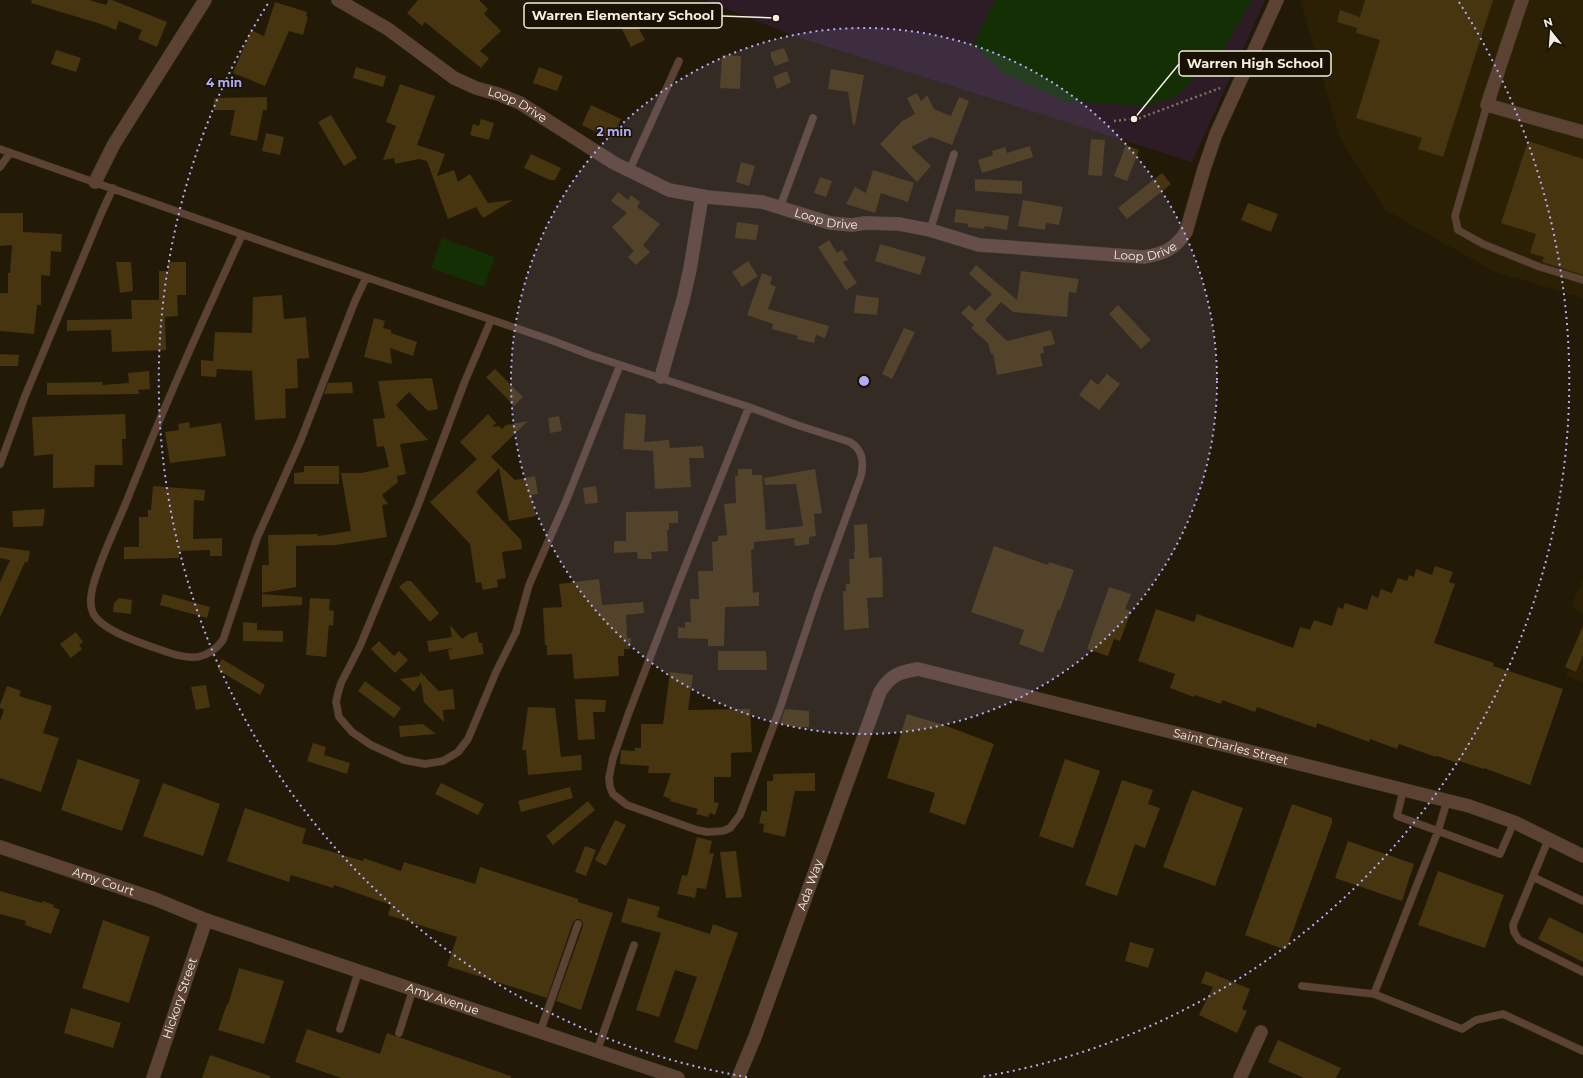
<svg xmlns="http://www.w3.org/2000/svg" width="1583" height="1078" font-family="Montserrat,sans-serif">
  <rect width="100%" height="100%" fill="#221a07"/>
  <path fill="#2b1f04" d="M1300,0H1583V298L1495,272L1385,210L1340,138Z
    M1583,580V615L1571,606Z
    M1583,631V682L1566,676Z"/>
  <path fill="#2d1c26" d="M705,0H1265L1192,162L794,36Z"/>
  <path fill="#132f03" d="M995,0H1252L1221,53L1174,97L1148,106L1064,101L1005,74L973,44Z
    M442,238L495,257L484,287L431,268Z"/>
  <path fill="#46350e" d="M32,0H89L106,5L108,0H112L167,22L157,47L138,39L142,30L119,21L116,30L101,24L31,3Z
    M418,0H479L488,9L484,14L501,31L480,51L489,58L481,68L425,22L422,26L407,13Z
    M1365,0H1493L1443,157L1418,149L1422,138L1356,118L1380,40L1356,33L1357,28L1337,22L1340,10L1360,17Z
    M275,2L307,12L306,16L308,17L303,35L289,31L265,86L233,73L251,30L264,36Z
    M631,14L645,40L631,47L615,15Z
    M784,48L789,61L775,66L771,57V52Z
    M56,50L81,58L76,72L51,64Z
    M722,55L741,56L740,89L720,88Z
    M356,67L386,76L383,87L353,78Z
    M539,67L563,76L557,91L533,83Z
    M831,69L864,75L855,125H853L848,92L828,89Z
    M787,71L791,82L777,89L773,77Z
    M400,84L435,96L417,145L445,154L437,176L454,170L458,182L470,174L488,203L513,200L483,218L476,207L448,219L427,161L419,159L395,164L394,158L383,160L396,126L386,122Z
    M917,93L921,101L927,95L934,109L951,116L959,97L969,101L952,145L931,137L911,147L931,166L917,182L880,144L902,121L915,114L907,98Z
    M267,97V110H263L257,141L230,135L235,110H214V98Z
    M591,105L621,119L611,139L582,125Z
    M331,115L357,158L344,166L318,122Z
    M481,119L494,123L489,140L470,135L473,124L479,126Z
    M266,133L284,137L280,155L262,151Z
    M1091,139L1105,140L1102,176L1088,175Z
    M1528,141L1583,159V275L1542,262L1544,257L1530,253L1536,234L1501,223Z
    M1126,145L1139,150L1127,181L1114,176Z
    M1030,146L1033,157L982,173L978,160L993,155L992,151L1005,147L1007,153Z
    M531,154L561,168L555,180H550L524,168Z
    M741,162L755,166L749,186L736,182Z
    M873,170L914,183L908,202L881,193L875,213L846,204L855,187L866,193Z
    M1162,173L1171,184L1127,219L1118,208Z
    M820,177L832,181L826,197L814,193Z
    M975,179L1022,181V194L975,191Z
    M618,192L628,200L631,195L640,202L637,207L660,224L643,245L650,252L636,265L628,257L634,251L612,227L627,213L611,201Z
    M1023,200L1063,207L1059,225L1046,223L1045,230L1018,226Z
    M1248,203L1278,214L1271,232L1241,220Z
    M956,209L1009,216L1007,230L985,226L984,229L968,227V224L954,222Z
    M0,213H23V232L62,234L61,252L51,251L50,276L41,275V305H37L34,334L0,331V293H8V273H10L12,245L0,246Z
    M737,222L759,225L756,240L735,238Z
    M829,240L837,253L842,250L848,260L843,262L857,283L846,290L818,247Z
    M880,244L926,257L920,275L875,261Z
    M748,261L758,276L742,287L732,272Z
    M116,262H131L133,291L120,293Z
    M168,262H186V295H177L178,316L165,317L166,350L112,352L111,330L67,331V320L132,319L131,300H159V271H168Z
    M976,265L1017,300L1021,271L1079,279L1076,293L1069,292L1067,317L1013,312L1001,302L985,320L1007,341L1051,330L1055,344L1043,347L1044,353L1040,354L1043,366L997,375L993,354H991L988,343L971,328L974,325L961,313L969,305L975,311L992,294L969,274Z
    M762,273L772,277L770,284L776,287L768,309L829,326L825,338L816,335L814,343L797,339L798,336L772,329L773,324L747,315Z
    M282,295L284,319L306,317L309,358L297,359L298,388L285,389L286,418L255,420L252,371L217,369L216,377L201,376V360L213,361L215,332L252,333L253,297Z
    M856,295L879,298L877,315L854,313Z
    M1118,305L1151,340L1141,349L1109,314Z
    M374,318L385,321L383,328L391,330V333L417,342L413,356L390,348L392,364L364,357Z
    M904,328L915,332L892,379L882,374Z
    M0,354L19,355L18,366H0Z
    M495,369L523,397L514,406L486,377Z
    M149,371L150,389L138,390L139,394L47,395V383L102,382L103,385L129,383L128,373Z
    M1107,374L1120,384L1099,410L1079,395L1091,379L1098,385Z
    M432,378L438,409L428,411L409,392L396,405L428,440L400,444L406,474L397,476L398,482L382,495L388,504L382,505L387,537L336,545L296,546V587L262,593V565H269L268,535L318,534V536L351,531L341,473H361L389,467L384,446L377,447L373,419L385,418L378,381Z
    M352,382L353,393L324,394L328,383Z
    M625,413L646,415L644,442L669,440L670,448L703,446L704,458H689L691,487L655,489L653,451L623,449Z
    M125,414L126,439H122L123,465H95L94,487L53,488V454L34,456L32,417Z
    M488,414L496,423L492,427L499,426L502,429L506,425L528,421L491,457L515,480L535,476L538,494L531,495L536,516L509,521L499,468L476,492L521,540L522,549L502,552L506,578L497,580L498,587L483,590L481,582L476,583L470,544L430,502L477,459L460,442Z
    M559,416L562,431L550,433L548,418Z
    M189,422L190,428L221,423L226,456L170,463L165,432L179,430L178,424Z
    M304,466H339V484H294V473L304,472Z
    M738,469H752V475H762L766,530L803,526L796,484L765,485L764,478L815,469L822,513L814,514L816,536L809,537V544L795,546L794,538L754,542V549L751,550L753,593L759,592V606L725,607L724,646H708V639L678,638V627L685,628V622H691L690,599H699L698,571H713L712,542L718,541V536L727,535L724,504L736,503L735,476H738Z
    M153,486L205,490L204,501L194,500L193,539L222,538V556H210V550L179,551V558L124,559V547H139V517H148V510H151Z
    M596,486L598,503L585,504L583,488Z
    M45,509L43,526L13,527L12,511Z
    M678,511V523H669V530H667L668,551L651,552L652,559H638L637,552L614,553V541H626V512Z
    M867,524L869,558L882,557L883,597L867,598L869,628L844,630L843,591H846V584H850L849,559H854V552H855L854,525Z
    M994,546L1048,565L1049,562L1074,570L1060,610H1058L1043,653L1019,644L1024,630L971,612Z
    M0,547L30,551L28,562H25L0,617V582L10,560L0,558Z
    M1435,566L1453,572L1449,582L1455,584L1434,643L1494,663L1493,666L1563,689L1530,785L1484,768V769L1459,761L1458,763L1437,756L1436,757L1399,744L1397,749L1370,739L1369,742L1317,723L1316,728L1257,707L1255,712L1222,700L1221,704L1195,695L1194,697L1170,688L1175,674L1138,661L1156,609L1194,622L1197,614L1293,648L1300,627L1310,630L1314,620L1332,626L1338,607L1343,609L1345,603L1367,610L1372,595L1378,598L1381,589L1392,593L1398,578L1407,581L1409,575L1414,577L1416,569L1432,575Z
    M599,579L602,605L643,602L644,613L626,615L627,638H631L630,649H624V656H618L619,676L574,679L572,654L547,655V645H545L543,608L562,607L559,584Z
    M406,581H411L439,613L430,622L399,587Z
    M1109,587L1131,594L1125,609L1131,611L1120,641L1114,639L1108,656L1087,649Z
    M163,594L210,607L207,618L160,605Z
    M262,594L302,597V605L262,607Z
    M119,598L132,600L131,614L113,612L114,603Z
    M310,598L330,599L329,610L334,611L333,626L329,625L326,657L306,655Z
    M243,622L257,623V630L283,631V642L243,641Z
    M450,625L462,639L469,634L477,632L479,643H482L484,654L450,660L448,650L454,648L429,652L427,641L452,637Z
    M1583,626V655L1576,672L1565,667Z
    M76,632L83,642L79,645L82,649L71,658L60,644Z
    M379,641L394,656L399,651L408,660L395,673L371,649Z
    M718,651H766L767,670H718Z
    M222,659L265,685L260,695L218,670V666Z
    M420,672L424,676L426,675L425,677L439,691L453,689L455,709L443,710L444,722L424,702L421,682L414,692L400,679L420,676Z
    M670,672L693,675L688,710L750,709L752,752L731,753V777H714V802L719,803L715,815L710,813L708,817L696,814L698,809L670,801L671,799L663,796L671,773H648L649,766L620,764L621,750L635,751V748H641V724H663Z
    M365,681L401,708L394,718L358,691Z
    M206,685L210,707L196,710L191,687Z
    M7,686L21,691L19,696L52,706L43,733L59,738L41,792L0,778V721L4,710L0,708V705Z
    M575,699L606,700L605,712H593L595,739L578,740Z
    M528,707L555,708L561,757L581,755L582,770L528,775L526,750H522Z
    M785,709L809,711V727H796L780,724Z
    M907,714L944,725L994,744L965,825L929,812L935,793L887,778Z
    M423,724L436,734L400,737L399,726Z
    M313,743L326,747L324,755L350,763L347,774L307,761Z
    M78,759L140,780L122,831L61,810Z
    M1065,759L1100,771L1073,848L1039,836Z
    M815,773V791H795L785,837L763,832L764,824L759,823L762,810L767,812V781H773V774Z
    M1122,780L1153,790L1148,804L1160,808L1145,848L1135,844L1117,896L1085,885Z
    M163,783L220,804L203,856L143,836Z
    M441,783L484,804L478,815L435,794Z
    M570,787L573,798L521,812L518,801Z
    M1192,790L1243,808L1215,886L1163,867Z
    M588,801L595,810L553,845L546,836Z
    M1292,804L1332,818V823L1286,950L1245,935Z
    M245,808L306,829L302,843L363,861L364,858L401,871L404,862L475,884L480,867L578,899V902L613,913L581,1010L556,1001L583,926V923L580,919H577L573,922L547,998L447,966L457,937L388,915L391,905L334,885L333,888L291,875L289,882L227,861Z
    M615,820L626,825L606,866L595,860Z
    M697,837L712,841L709,854L714,853L706,889L697,888L695,898L677,894L682,875L687,876Z
    M1348,841L1414,864L1402,901L1335,878Z
    M585,846L596,850L586,876L575,872Z
    M736,851L742,897L726,898L720,852Z
    M1438,871L1504,895L1485,948L1418,925Z
    M0,891L42,903L43,901L54,905L53,907L60,910L51,934L25,925L26,921L0,914Z
    M628,898L660,907L657,917L710,934L713,924L738,933L697,1050L674,1042L697,977L675,970L659,1017L636,1010L661,933L621,922Z
    M1549,917L1583,934V962L1538,939Z
    M103,920L150,937L129,1003L82,988Z
    M1130,942L1154,949L1148,968L1125,961Z
    M239,968L284,981L264,1044L218,1030L227,1004L228,1005Z
    M1206,971L1250,989L1242,1009L1247,1011L1237,1033L1199,1015L1213,987L1201,983Z
    M71,1008L121,1023L113,1048L64,1033Z
    M307,1029L380,1054L387,1033L511,1076V1078H341L295,1062Z
    M1278,1040L1341,1068L1336,1078H1304L1268,1062Z
    M210,1055L270,1076V1078H202Z"/>
  <g fill="none" stroke-linecap="round" stroke-linejoin="round">
    <defs>
      <path id="lane" d="M1487,105L1455,216L1458,230L1483,244L1540,267L1583,280
        M0,149L298,254L551,340L590,355L749,407
        M0,167L10,153
        M629,171L679,61
        M780,207L813,118
        M930,230L954,154
        M242,235C203,319 165,404 131,490C119,522 102,553 93,586C91,595 89,604 93,613C102,632 150,646 170,653C192,660 208,660 223,640L257,538L300,442L355,301L366,278
        M491,320L465,381L417,508L360,646L341,683L338,693L336,702L339,717L352,732L371,745L404,760L425,764L443,761L458,752L468,739L496,672L516,632L529,585L566,501L620,365
        M749,407L797,425L850,442C863,450 864,462 861,476L818,594L779,711L740,815L730,828L723,831L707,832L697,830L627,805L613,794L610,787L609,778L613,758L628,715L679,582Z
        M0,464L25,396L101,214L113,188
        M1447,801L1438,831L1500,854L1514,822
        M1549,838L1513,925L1514,932L1519,940L1583,972
        M1533,877L1583,901
        M1302,986L1374,994L1462,1029L1476,1020L1503,1014L1583,1051
        M1374,994L1438,831L1397,816L1403,791
        M340,1029L359,970
        M540,1032L578,924
        M399,1033L413,989
        M597,1051L634,945"/>
      <g id="street">
        <path id="s1" d="M338,0L388,29L454,78L476,88L498,94L520,103L614,163L669,190L707,197L762,202L830,223L852,225L865,223L899,224L930,230L979,245L1144,257C1163,254 1175,249 1186,232L1204,169L1216,134L1277,0"/>
        <path d="M1522,0L1487,105L1583,132"/>
        <path d="M95,182L114,144L205,0"/>
        <path d="M661,377L683,300L690,269L702,196"/>
        <path id="s2" d="M0,847L155,899L206,920L678,1078"/>
        <path id="s3" d="M153,1078L206,920"/>
        <path id="s4" d="M738,1078L755,1037L880,692C890,676 898,672 918,669L1469,806L1514,822L1583,856"/>
        <path d="M1240,1078L1261,1032"/>
      </g>
    </defs>
    <use href="#lane" stroke="#3f3826" stroke-width="8"/>
    <use href="#street" stroke="#3f3826" stroke-width="14"/>
    <path stroke="#7b7464" stroke-width="2.5" stroke-dasharray="2 3" stroke-linecap="butt" d="M1114,121L1140,118L1220,88"/>
    <use href="#lane" stroke="#5c4233" stroke-width="7"/>
    <use href="#street" stroke="#5c4233" stroke-width="13"/>
  </g>
  <circle cx="864" cy="381" r="353" fill="#b3adf9" fill-opacity=".12"/>
  <g fill="none" stroke="#b3adf9" stroke-width="2" stroke-dasharray="2 4">
    <circle cx="864" cy="381" r="353"/>
    <path d="M747 1077A706 706 0 0 1 269 2M1459 2A706 706 0 0 1 981 1077"/>
  </g>
  <g text-anchor="middle" stroke-width="3" stroke-linejoin="round" paint-order="stroke">
    <g font-size="12" fill="#f4eee2" stroke="#191101">
      <text dy="4" stroke="none"><textPath href="#s1" startOffset="209">Loop Drive</textPath></text>
      <text dy="4" stroke="none"><textPath href="#s1" startOffset="544">Loop Drive</textPath></text>
      <text dy="4" stroke="none"><textPath href="#s1" startOffset="868">Loop Drive</textPath></text>
      <text dy="4" stroke="none"><textPath href="#s4" startOffset="780">Saint Charles Street</textPath></text>
      <text dy="4" stroke="none"><textPath href="#s2" startOffset="109">Amy Court</textPath></text>
      <text dy="4" stroke="none"><textPath href="#s4" startOffset="206">Ada Way</textPath></text>
      <text dy="4" stroke="none"><textPath href="#s2" startOffset="468">Amy Avenue</textPath></text>
      <text dy="4" stroke="none"><textPath href="#s3" startOffset="84">Hickory Street</textPath></text>
    </g>
  </g>
  <circle cx="864" cy="381" r="6" fill="#b3adf9" stroke="#191101" stroke-width="2"/>
  <g font-size="12" text-anchor="middle" font-weight="bold" fill="#b3adf9" stroke="#191101" stroke-width="3" stroke-linejoin="round" paint-order="stroke">
    <text x="224" y="87">4 min</text>
    <text x="614" y="136">2 min</text>
  </g>
  <path fill="none" stroke="#f4eee2" stroke-width="1.5" d="M776 18L722 16M1134 119L1179 64"/>
  <g fill="#f4eee2" stroke="#191101" stroke-width="1.5">
    <circle cx="776" cy="18" r="4"/>
    <circle cx="1134" cy="119" r="4"/>
  </g>
  <g fill="#191101" stroke="#f4eee2" stroke-width="1.5">
    <rect x="524" y="3" width="198" height="25" rx="4"/>
    <rect x="1179" y="51" width="152" height="25" rx="4"/>
  </g>
  <g font-size="13" text-anchor="middle" font-weight="bold" fill="#f4eee2">
    <text x="623" y="20">Warren Elementary School</text>
    <text x="1255" y="68">Warren High School</text>
  </g>
  <g transform="translate(1551 32) rotate(343)" stroke="#191101" stroke-width="3" paint-order="stroke">
  <path d="M0-3L7 15L0 10L-7 15Z" fill="#f4eee2"/>
  <text y="-6" font-size="11" font-weight="bold" text-anchor="middle" fill="#f4eee2">N</text>
  </g>
</svg>
